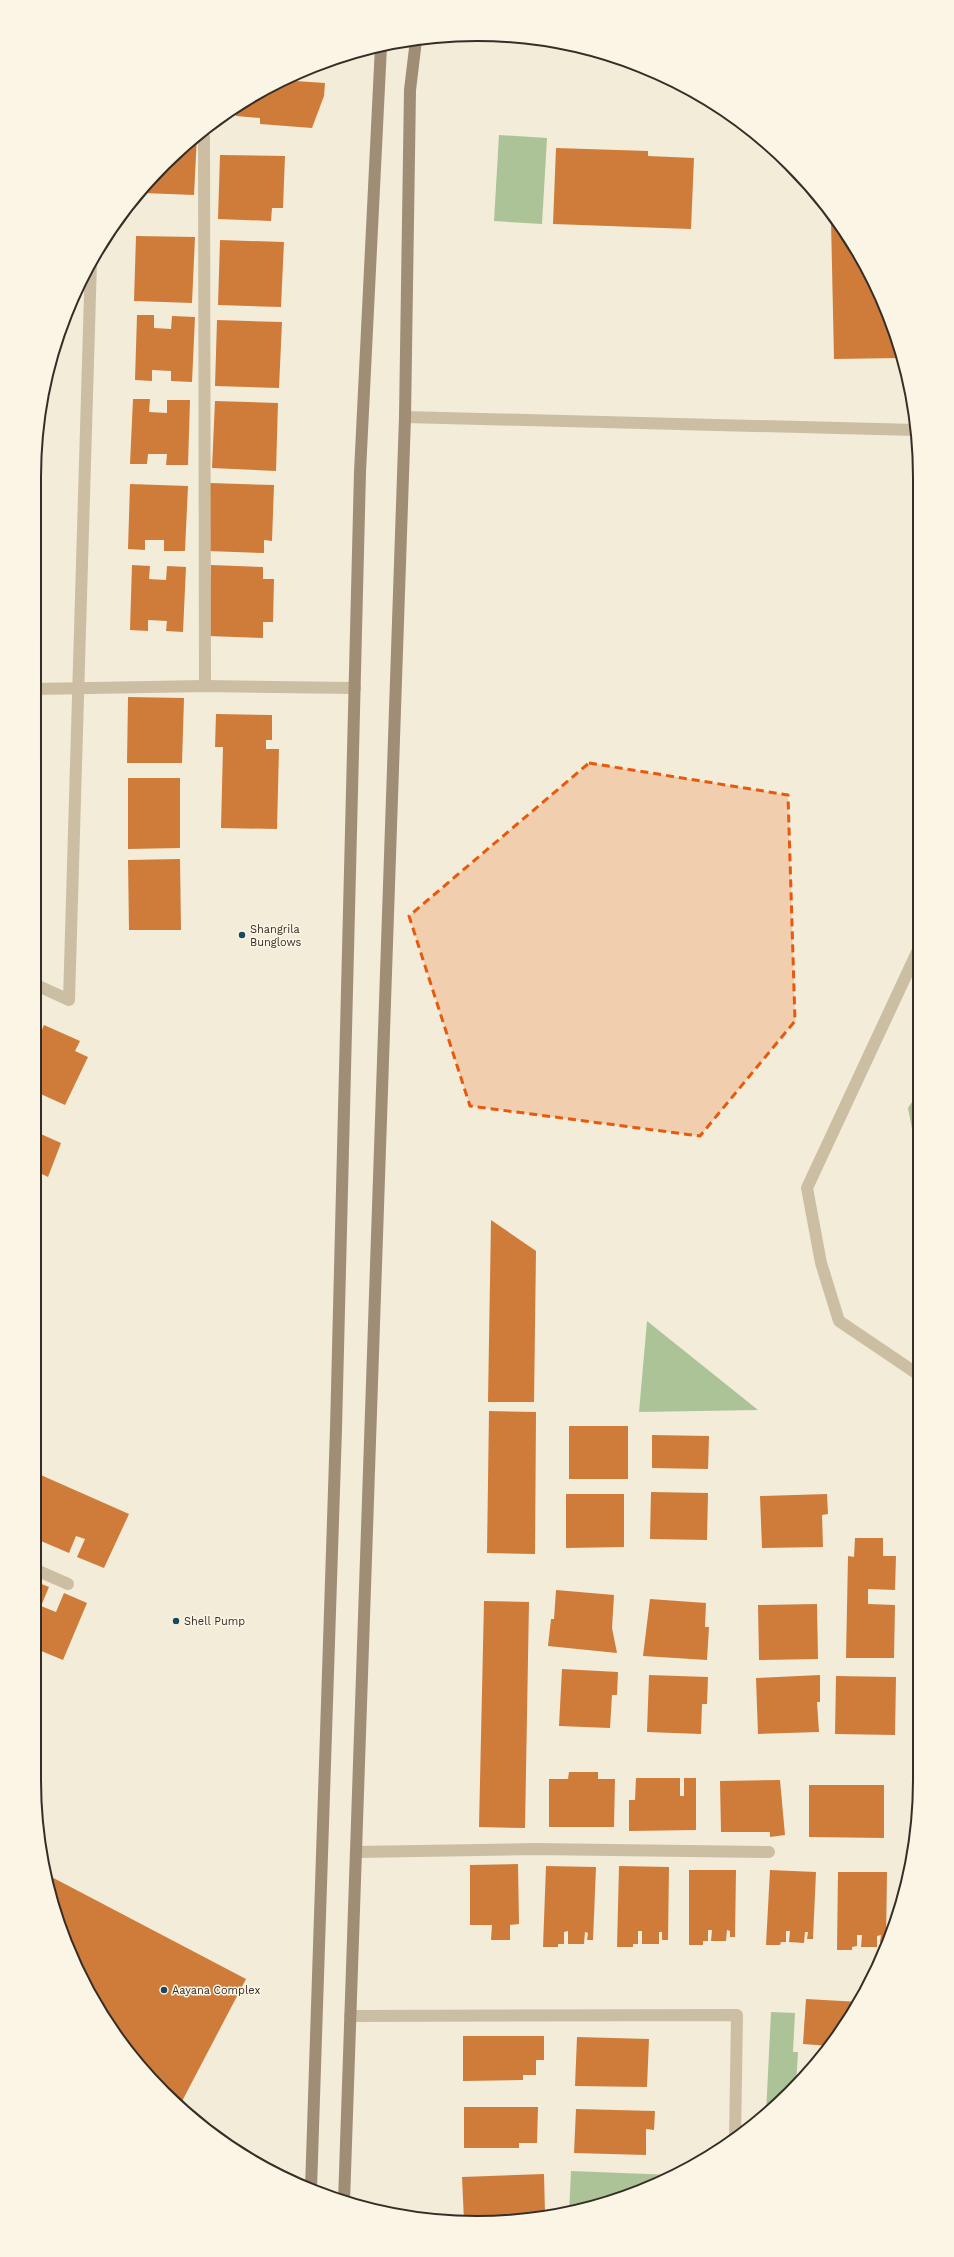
<svg xmlns="http://www.w3.org/2000/svg" width="954" height="2257" font-family="'Work Sans',sans-serif">
  <rect width="100%" height="100%" fill="#f3ecd8"/>
  <g fill="#acc397">
    <polygon points="499,135 547,138 542,224 494,221"/>
    <polygon points="918,1093 918,1151 916,1149 908,1108"/>
    <polygon points="647,1321 758,1410 639,1412"/>
    <polygon points="771,2012 795,2013 793,2052 798,2052 796,2085 766,2114"/>
    <polygon points="571,2171 673,2175 620,2199 569,2213"/>
  </g>
  <g fill="#cf7c3b">
    <polygon points="281,80 325,83 324,96 312,128 260,124 260,118 236,116 237,107"/>
    <polygon points="197,136 194,195 143,193 144,185"/>
    <polygon points="556,148 648,151 648,156 694,158 691,229 553,224"/>
    <polygon points="220,155 285,156 283,208 272,208 271,221 218,219"/>
    <polygon points="831,220 835,220 861,255 886,307 900,358 834,359"/>
    <polygon points="136,236 195,237 192,303 134,301"/>
    <polygon points="220,240 284,242 281,307 218,305"/>
    <polygon points="137,315 154,315 154,328 171,329 172,316 195,317 192,382 171,381 171,371 152,370 152,381 135,380"/>
    <polygon points="217,320 282,322 279,388 215,386"/>
    <polygon points="133,399 150,399 149,412 167,413 167,400 190,400 188,465 166,465 167,454 148,454 147,464 130,464"/>
    <polygon points="215,401 278,403 276,471 212,468"/>
    <polygon points="210,483 274,485 272,541 264,540 264,553 207,551"/>
    <polygon points="130,484 188,486 185,551 164,551 164,540 145,540 145,550 128,549"/>
    <polygon points="132,565 150,566 149,579 166,580 167,566 186,567 183,632 166,631 167,621 148,620 148,631 130,630"/>
    <polygon points="211,565 263,567 263,579 274,579 273,622 263,622 263,638 208,636"/>
    <polygon points="128,697 184,698 182,763 127,763"/>
    <polygon points="216,714 272,715 272,740 266,740 266,749 279,749 277,829 221,828 223,747 215,747"/>
    <polygon points="128,778 180,778 180,848 128,849"/>
    <polygon points="180,859 181,930 129,930 128,860"/>
    <polygon points="44,1025 80,1041 75,1051 88,1057 65,1105 34,1091 34,1032 40,1034"/>
    <polygon points="34,1131 61,1143 48,1177 42,1174 34,1191"/>
    <polygon points="491,1220 536,1251 534,1402 488,1402"/>
    <polygon points="489,1411 536,1412 535,1554 487,1553"/>
    <rect x="569" y="1426" width="59" height="53"/>
    <polygon points="652,1435 709,1436 708,1469 652,1468"/>
    <polygon points="34,1472 129,1514 104,1568 77,1557 85,1539 76,1536 69,1553 34,1538"/>
    <polygon points="651,1492 708,1493 707,1540 650,1539"/>
    <polygon points="566,1494 624,1494 624,1547 566,1548"/>
    <polygon points="827,1494 828,1514 822,1515 823,1547 762,1548 760,1496"/>
    <polygon points="855,1538 883,1538 883,1556 896,1556 895,1590 868,1589 868,1604 895,1605 894,1658 846,1658 848,1556 854,1557"/>
    <polygon points="34,1581 49,1587 41,1606 56,1612 64,1593 87,1603 63,1660 34,1648"/>
    <polygon points="556,1590 614,1595 612,1628 617,1653 548,1646 551,1619 554,1619"/>
    <polygon points="650,1599 706,1603 705,1627 709,1627 707,1660 643,1656"/>
    <polygon points="484,1601 529,1602 525,1828 479,1827"/>
    <polygon points="817,1604 818,1659 759,1660 758,1605"/>
    <polygon points="562,1669 618,1672 617,1695 612,1695 610,1728 559,1726"/>
    <polygon points="649,1675 708,1677 707,1704 702,1704 701,1734 647,1732"/>
    <polygon points="820,1675 820,1702 817,1702 819,1732 758,1734 756,1678"/>
    <polygon points="836,1676 896,1677 895,1735 835,1734"/>
    <polygon points="569,1772 598,1772 598,1779 615,1779 614,1827 549,1827 549,1779 568,1779"/>
    <polygon points="636,1778 680,1778 680,1796 684,1796 684,1778 696,1778 696,1830 629,1831 629,1800 635,1800"/>
    <polygon points="780,1780 785,1835 770,1837 770,1832 721,1832 720,1781"/>
    <polygon points="809,1785 884,1785 884,1838 809,1837"/>
    <polygon points="518,1864 519,1924 510,1925 510,1940 491,1940 492,1925 470,1925 470,1865"/>
    <polygon points="546,1866 596,1867 593,1940 587,1940 588,1933 585,1932 584,1944 568,1944 568,1931 564,1932 564,1944 558,1944 558,1947 543,1947"/>
    <polygon points="619,1866 669,1867 668,1940 662,1940 662,1932 659,1932 659,1944 642,1944 642,1931 638,1931 638,1944 633,1944 633,1947 617,1947"/>
    <polygon points="689,1870 736,1870 735,1937 730,1937 730,1931 727,1930 726,1941 711,1941 712,1930 708,1930 708,1941 703,1941 703,1945 689,1945"/>
    <polygon points="770,1870 816,1872 813,1939 807,1939 808,1932 805,1932 804,1943 789,1942 790,1931 786,1931 786,1942 781,1942 780,1945 766,1945"/>
    <polygon points="838,1872 887,1872 886,1942 880,1942 881,1935 877,1936 877,1947 861,1947 862,1935 857,1935 857,1946 852,1947 852,1950 837,1950"/>
    <polygon points="44,1873 246,1979 179,2107 144,2072 93,2001 58,1923"/>
    <polygon points="806,1999 860,2002 829,2046 803,2044"/>
    <polygon points="463,2036 544,2036 544,2060 536,2060 536,2075 523,2075 523,2080 463,2081"/>
    <polygon points="577,2037 649,2039 647,2087 575,2086"/>
    <polygon points="464,2107 538,2107 537,2143 519,2143 519,2148 464,2148"/>
    <polygon points="576,2109 655,2111 654,2130 646,2129 646,2155 574,2153"/>
    <polygon points="544,2174 545,2213 524,2214 524,2218 464,2221 462,2177"/>
  </g>
  <g fill="none" stroke-linecap="round" stroke-linejoin="round">
    <g stroke="#ccbea3" stroke-width="12">
      <polyline points="204,137 205,686"/>
      <polyline points="405,417 916,430"/>
      <polyline points="34,689 205,686 355,688"/>
      <polyline points="918,950 807,1188 821,1263 839,1321 919,1375"/>
      <polyline points="34,984 69,1000 91,261"/>
      <polyline points="34,1569 68,1584"/>
      <polyline points="356,1852 535,1849 769,1852"/>
      <polyline points="350,2016 737,2015 735,2139"/>
    </g>
    <g stroke="#9f8d75" stroke-width="12">
      <polyline points="311,2189 336,1429 360,472 381,46"/>
      <polyline points="344,2202 405,417 410,90 416,40"/>
    </g>
  </g>
  <path fill="#e8590c" fill-opacity="0.2" stroke="#e8590c" stroke-width="3" stroke-dasharray="8 5" stroke-linejoin="round" d="M589,763L788,795L795,1021L700,1136L470,1106L409,916Z"/>
  <g fill="#19495b" stroke="#faf5e5" stroke-width="1.5">
    <circle cx="242" cy="935" r="4"/>
    <circle cx="176" cy="1621" r="4"/>
    <circle cx="164" cy="1990" r="4"/>
  </g>
  <g text-anchor="middle" dominant-baseline="central" stroke-width="3" stroke-linejoin="round" paint-order="stroke">
    <g font-size="11" fill="#362e26" stroke="#faf5e5" text-anchor="start">
      <text x="250" y="929">Shangrila<tspan x="250" dy="13">Bunglows</tspan></text>
      <text x="184" y="1621">Shell Pump</text>
      <text x="172" y="1990">Aayana Complex</text>
    </g>
  </g>
  <path d="M0 0H954V2257H0ZM477 41H477A436 436 0 0 1 913 477V1780A436 436 0 0 1 477 2216H477A436 436 0 0 1 41 1780V477A436 436 0 0 1 477 41Z" fill="#faf5e5" fill-rule="evenodd"/>
  <path fill="none" stroke="#362e26" stroke-width="2" d="M477 41H477A436 436 0 0 1 913 477V1780A436 436 0 0 1 477 2216H477A436 436 0 0 1 41 1780V477A436 436 0 0 1 477 41Z"/>
</svg>
